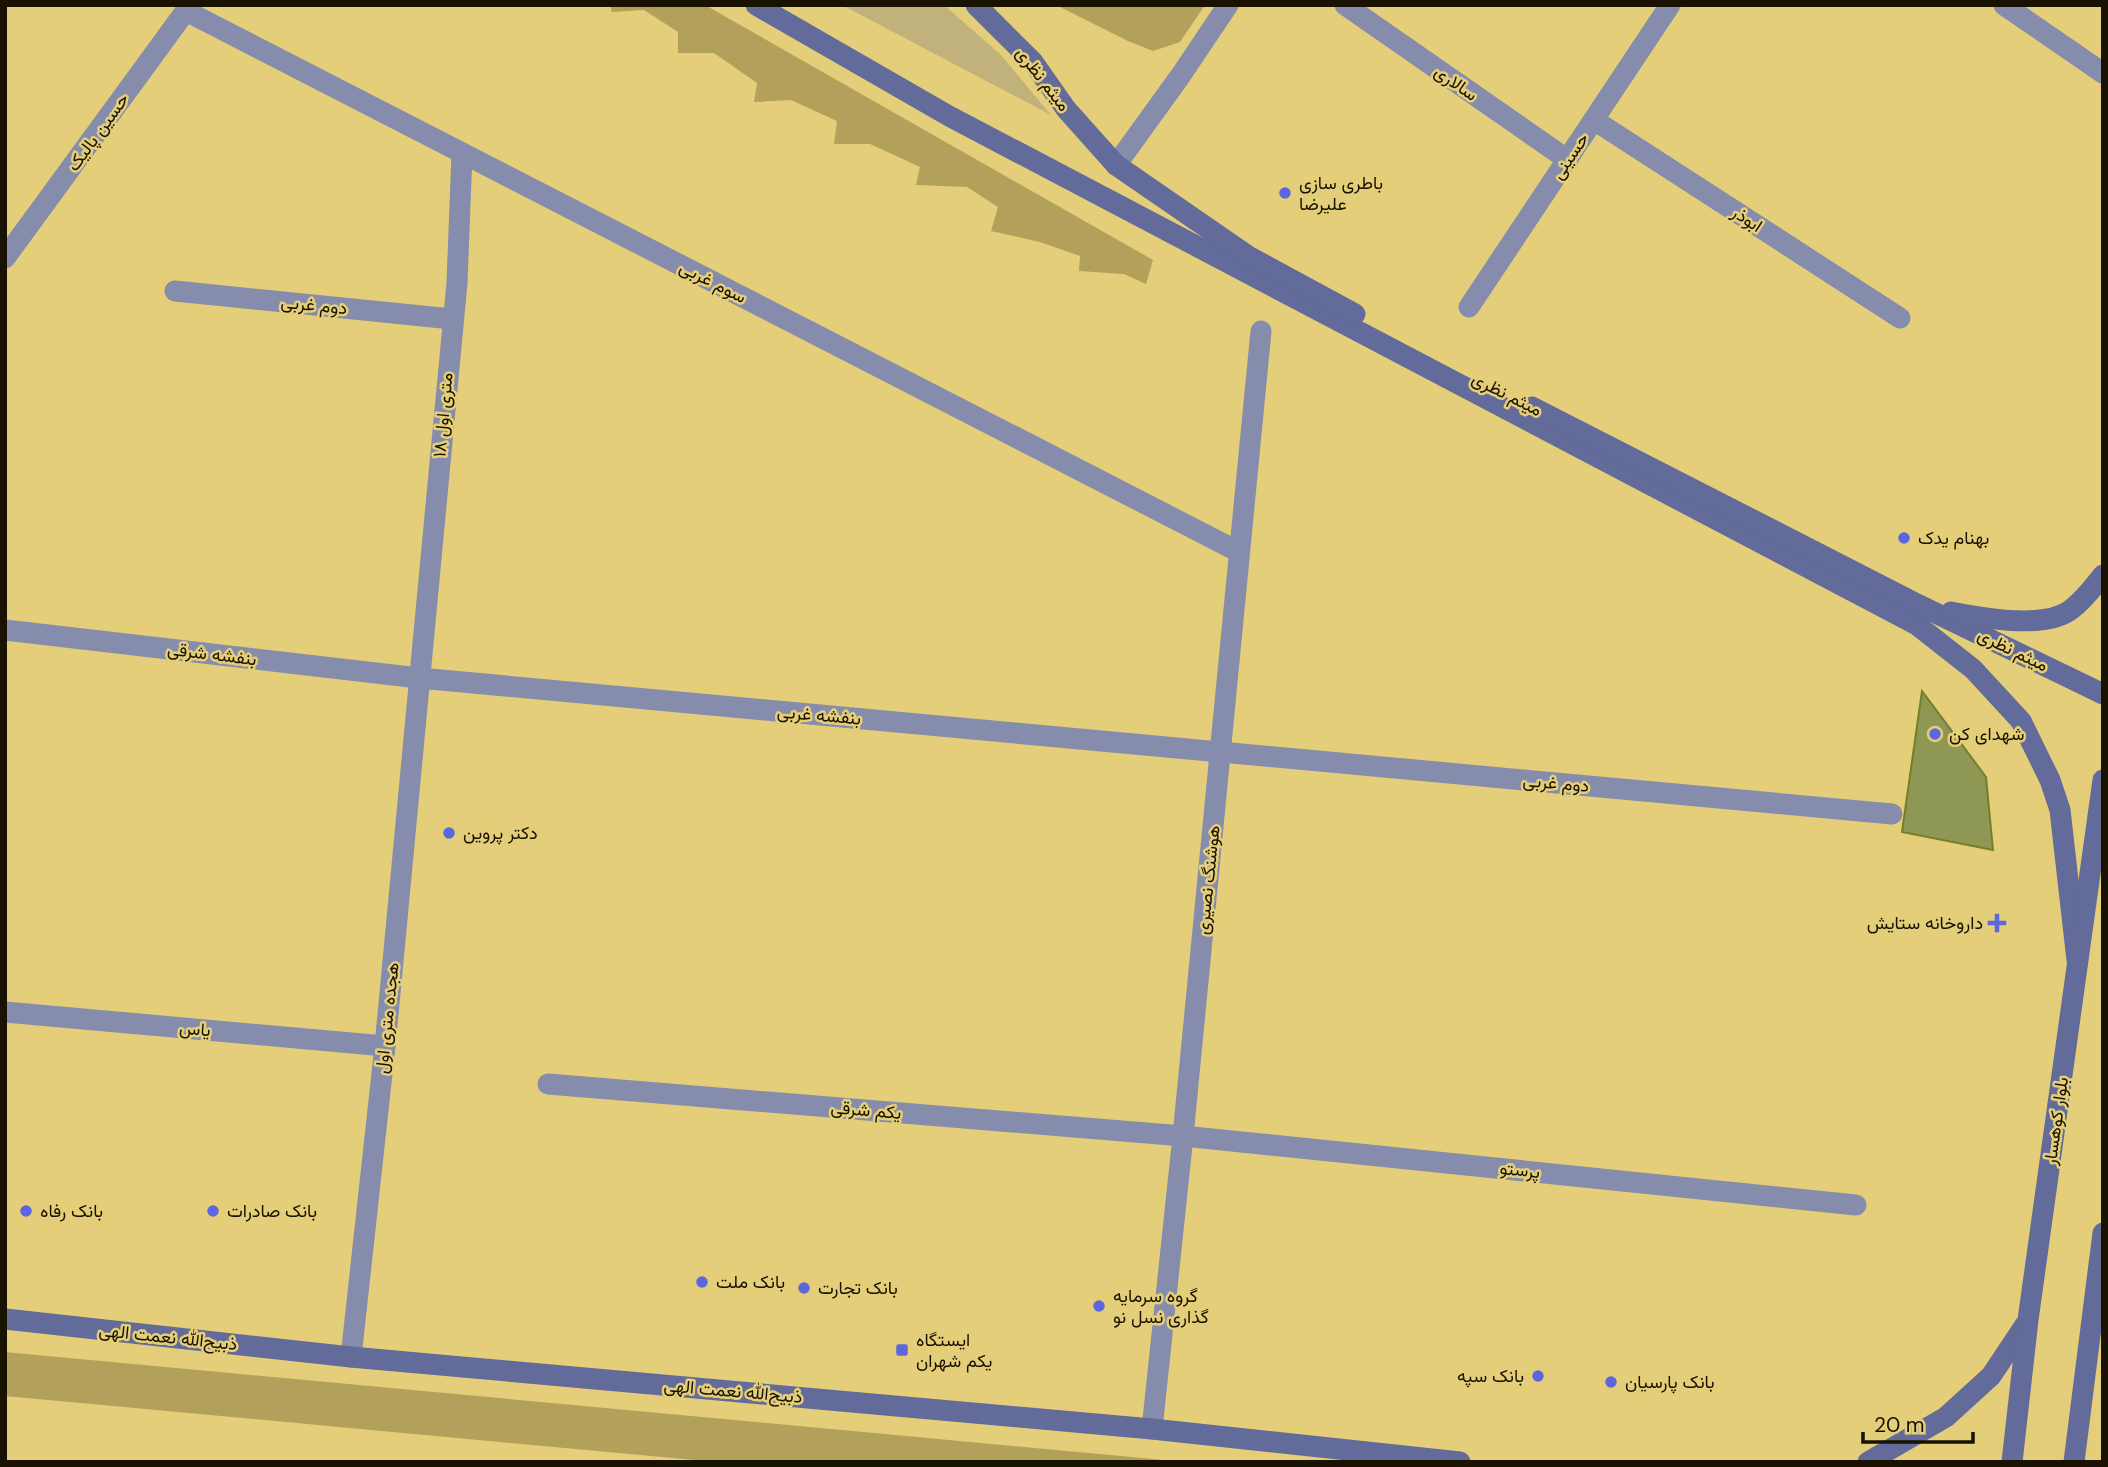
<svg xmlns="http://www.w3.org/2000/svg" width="2108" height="1467" font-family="'DM Sans',Vazirmatn,sans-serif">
  <rect width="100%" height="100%" fill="#e4ce79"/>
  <polygon fill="#c1b27c" points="842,5 944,5 1000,54 1051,115"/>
  <g fill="#b2a05b">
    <polygon points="610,5 705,5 1153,260 1146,284 1124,274 1079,271 1080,256 1040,242 991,231 998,207 967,187 916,185 920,167 870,144 834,144 837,121 791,100 754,102 757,83 714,53 678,53 678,32 644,10 612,12"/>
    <polygon points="1056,5 1205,5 1180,42 1153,51 1128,41"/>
    <polygon points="5,1352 1185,1462 716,1462 5,1396"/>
  </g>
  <polygon fill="#8e9754" stroke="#757e2a" stroke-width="2" points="1922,691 1986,777 1993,850 1902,832"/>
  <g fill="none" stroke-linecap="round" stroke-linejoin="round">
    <g stroke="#858cac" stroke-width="21">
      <polyline points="1345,5 1568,160"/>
      <polyline points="2004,5 2103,73"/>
      <polyline points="186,11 1239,552"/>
      <polyline points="1594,120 1900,318"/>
      <polyline points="1116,165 1181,75 1228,5"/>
      <polyline points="5,258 190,5"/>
      <polyline points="175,291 452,319"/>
      <polyline points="1469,307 1670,5"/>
      <polyline points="5,630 419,678 1892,814"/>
      <polyline points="5,1012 385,1046"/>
      <polyline points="548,1084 1183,1136 1856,1205"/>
      <polyline points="351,1357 385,1046 457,283 462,153"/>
      <polyline points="1152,1429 1183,1136 1261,331"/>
    </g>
    <g stroke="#626b99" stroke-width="21">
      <polyline points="756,5 949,116 1917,625 1973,669 2021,721 2050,780 2060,810 2077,960"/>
      <polyline points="976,5 1033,62 1066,109 1116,165 1248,256 1355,314"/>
      <polyline points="1532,407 1919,605 2103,694"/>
      <path d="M1951,612C1981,618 2042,629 2069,611C2082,602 2093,588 2103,575"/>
      <polyline points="5,1319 351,1357 1152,1429 1460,1462"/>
      <polyline points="1868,1462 1946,1417 1991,1376 2025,1325"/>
      <polyline points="2012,1462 2028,1320 2103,780"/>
      <polyline points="2074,1462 2103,1233"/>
    </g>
  </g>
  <g fill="#5c66de" stroke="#e4ce79" stroke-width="2.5">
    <circle cx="1285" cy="193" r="7"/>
    <circle cx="1904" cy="538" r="7"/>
    <circle cx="1935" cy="734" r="7"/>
    <circle cx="449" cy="833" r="7"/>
    <path d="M1993.5 912.5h7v7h7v7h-7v7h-7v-7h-7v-7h7z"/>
    <circle cx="26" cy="1211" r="7"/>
    <circle cx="213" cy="1211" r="7"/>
    <circle cx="702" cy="1282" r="7"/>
    <circle cx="804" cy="1288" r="7"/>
    <circle cx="1099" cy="1306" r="7"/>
    <rect x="895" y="1343" width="14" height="14" rx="3.5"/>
    <circle cx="1538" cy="1376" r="7"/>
    <circle cx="1611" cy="1382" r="7"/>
  </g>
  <g text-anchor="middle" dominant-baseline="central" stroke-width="5" stroke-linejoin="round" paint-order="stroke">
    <g font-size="18" fill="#191200" stroke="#e4ce79">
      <text transform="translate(1043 79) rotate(52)">میثم نظری</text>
      <text transform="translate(1456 83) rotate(35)">سالاری</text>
      <text transform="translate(98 132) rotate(-54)">حسین پالیک</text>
      <text transform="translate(1570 156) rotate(-56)">حسینی</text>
      <text transform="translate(1747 219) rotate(33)">ابوذر</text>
      <text transform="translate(713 282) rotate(27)">سوم غربی</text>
      <text transform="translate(314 305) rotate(6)">دوم غربی</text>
      <text transform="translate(1507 394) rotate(27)">میثم نظری</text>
      <text transform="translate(443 415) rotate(-85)">۱۸ متری اول</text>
      <text transform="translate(2013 650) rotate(26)">میثم نظری</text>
      <text transform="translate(212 654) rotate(7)">بنفشه شرقی</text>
      <text transform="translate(819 715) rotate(5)">بنفشه غربی</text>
      <text transform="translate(1556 783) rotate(5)">دوم غربی</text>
      <text transform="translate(1208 880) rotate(-84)">هوشنگ نصیری</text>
      <text transform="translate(387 1018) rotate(-84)">هجده متری اول</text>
      <text transform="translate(195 1029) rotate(5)">یاس</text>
      <text transform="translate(866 1110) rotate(5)">یکم شرقی</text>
      <text transform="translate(2056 1121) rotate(-82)">بلوار کوهسار</text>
      <text transform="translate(1520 1170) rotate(6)">پرستو</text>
      <text transform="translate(168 1337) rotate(6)">ذبیح‌الله نعمت الهی</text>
      <text transform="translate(733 1391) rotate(5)">ذبیح‌الله نعمت الهی</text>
    </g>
    <g font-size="18" fill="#191200" stroke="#e4ce79" text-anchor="start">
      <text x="1299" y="183">باطری سازی<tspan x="1299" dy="21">علیرضا</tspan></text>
      <text x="1918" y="538">بهنام یدک</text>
      <text x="1949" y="734">شهدای کن</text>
      <text x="463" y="833">دکتر پروین</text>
      <text x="1983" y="923" text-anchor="end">داروخانه ستایش</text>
      <text x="40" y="1211">بانک رفاه</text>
      <text x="227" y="1211">بانک صادرات</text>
      <text x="716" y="1282">بانک ملت</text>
      <text x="818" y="1288">بانک تجارت</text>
      <text x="1113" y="1296">گروه سرمایه<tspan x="1113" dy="21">گذاری نسل نو</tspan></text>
      <text x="916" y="1340">ایستگاه<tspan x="916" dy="21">یکم شهران</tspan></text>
      <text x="1524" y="1376" text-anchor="end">بانک سپه</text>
      <text x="1625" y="1382">بانک پارسیان</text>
    </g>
  </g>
  <rect width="2108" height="1467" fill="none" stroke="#191200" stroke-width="14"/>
  <path d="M1863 1432v10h110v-10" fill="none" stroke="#191200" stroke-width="3.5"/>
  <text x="1874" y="1432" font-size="21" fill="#191200" stroke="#e4ce79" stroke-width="5" paint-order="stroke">20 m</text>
</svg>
